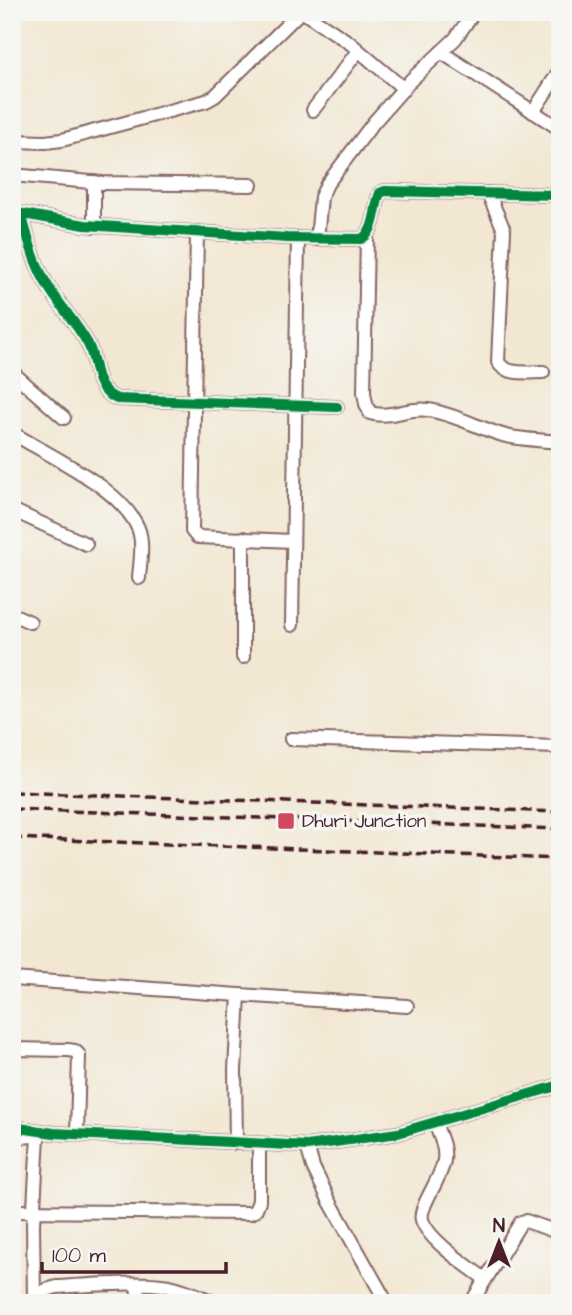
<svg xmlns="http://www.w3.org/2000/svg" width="572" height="1315" font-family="'Architects Daughter',sans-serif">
  <rect width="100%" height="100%" fill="#f6f6f2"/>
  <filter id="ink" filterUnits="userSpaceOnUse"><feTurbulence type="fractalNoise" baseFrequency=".0143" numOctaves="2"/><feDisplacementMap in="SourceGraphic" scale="14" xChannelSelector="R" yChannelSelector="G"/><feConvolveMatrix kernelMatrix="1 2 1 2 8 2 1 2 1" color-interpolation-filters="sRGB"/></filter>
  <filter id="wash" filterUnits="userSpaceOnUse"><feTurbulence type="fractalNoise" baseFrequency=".00686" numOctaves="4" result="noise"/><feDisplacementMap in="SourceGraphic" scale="28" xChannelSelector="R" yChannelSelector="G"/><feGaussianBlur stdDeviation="1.57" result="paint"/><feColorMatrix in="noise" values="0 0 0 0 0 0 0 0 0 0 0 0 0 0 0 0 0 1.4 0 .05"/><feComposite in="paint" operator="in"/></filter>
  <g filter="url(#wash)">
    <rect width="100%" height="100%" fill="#f2e7d2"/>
  </g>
  <g filter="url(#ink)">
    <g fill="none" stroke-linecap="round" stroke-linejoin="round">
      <defs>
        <g id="minor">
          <polyline points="303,12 350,43 404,89"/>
          <polyline points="441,52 560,129"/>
          <polyline points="313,110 358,51"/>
          <polyline points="533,112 560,70"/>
          <polyline points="12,141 45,142 62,140 206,101 215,96 300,12"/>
          <polyline points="12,175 102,183 251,185"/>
          <path d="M488,193L504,230L498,362C506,376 529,372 543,372"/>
          <path d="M12,212L85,225L287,238L361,239C376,232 374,207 380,193L385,191L560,195"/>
          <path d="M21,214C28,237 33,260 45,281C57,303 76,322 88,344C98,364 92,389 117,399L337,407"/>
          <polyline points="94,226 94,182"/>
          <polyline points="197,232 192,531 197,537 293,541"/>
          <path d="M367,236L364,392L366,404L370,413C390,419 408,407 428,410C455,414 480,429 506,436C523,440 542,440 560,442"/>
          <polyline points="317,239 321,197 327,184 374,122 411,80 455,39 474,12"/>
          <polyline points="12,372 64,418"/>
          <path d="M12,433C49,455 121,488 138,528C144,543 140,563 139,578"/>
          <polyline points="12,510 86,544"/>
          <polyline points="243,538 243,657"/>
          <polyline points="12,614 30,622"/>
          <polyline points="292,625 298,238"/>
          <polyline points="291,739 560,747"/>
          <polyline points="12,979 239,995 235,1070 236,1143"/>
          <polyline points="239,995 407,1006"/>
          <polyline points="12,1049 68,1050 75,1051 79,1055 77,1134"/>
          <path d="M435,1123C439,1135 446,1147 444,1160C442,1178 418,1207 422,1220C429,1241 468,1266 485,1279"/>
          <polyline points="12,1127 54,1133 307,1146 398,1133 560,1085"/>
          <polyline points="12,1137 39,1136"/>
          <polyline points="307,1146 313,1167 329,1200 387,1303"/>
          <polyline points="12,1211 250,1213 255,1211 259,1201 259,1144"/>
          <polyline points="137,1285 139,1303"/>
          <polyline points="34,1298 33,1225 38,1136"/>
          <path d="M26,1303L46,1290L57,1287C89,1285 139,1281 169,1286C185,1289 201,1297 216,1303"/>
          <polyline points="471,1303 521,1222 526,1221 560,1233"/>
        </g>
      </defs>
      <use href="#minor" stroke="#856565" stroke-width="16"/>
      <use href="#minor" stroke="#fff" stroke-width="12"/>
      <g stroke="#4a1f2b" stroke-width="3.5" stroke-dasharray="10 5" stroke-linecap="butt">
        <polyline points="12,792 560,812"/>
        <polyline points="12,809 560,829"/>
        <polyline points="12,838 560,859"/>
      </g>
      <defs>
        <g id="cycleway">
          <path d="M12,212L85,225L287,238L361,239C376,232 374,207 380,193L385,191L560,195"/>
          <path d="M21,214C28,237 33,260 45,281C57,303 76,322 88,344C98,364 92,389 117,399L337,407"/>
          <polyline points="12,1127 54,1133 307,1146 398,1133 560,1085"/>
        </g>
      </defs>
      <use href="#cycleway" stroke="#f6f6f2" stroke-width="15"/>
      <use href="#cycleway" stroke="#00873e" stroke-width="10"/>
    </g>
  </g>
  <rect fill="#d1495b" stroke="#f6f6f2" stroke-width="2.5" x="277" y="812" width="18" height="18" rx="3.5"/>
  <g text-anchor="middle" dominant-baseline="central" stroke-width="7" stroke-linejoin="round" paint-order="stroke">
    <g font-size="19" fill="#4a1f2b" stroke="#f6f6f2" text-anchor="start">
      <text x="302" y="821">Dhuri Junction</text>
    </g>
  </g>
  <rect width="572" height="1315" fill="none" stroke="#f6f6f2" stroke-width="42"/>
  <g transform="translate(499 1242)" stroke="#f6f6f2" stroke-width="5" paint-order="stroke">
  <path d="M0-5L12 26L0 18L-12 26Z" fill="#4a1f2b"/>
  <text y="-10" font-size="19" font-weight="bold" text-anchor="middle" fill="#4a1f2b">N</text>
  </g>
  <path d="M42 1262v10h184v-10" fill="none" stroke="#4a1f2b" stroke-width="3.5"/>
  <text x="52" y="1262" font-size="21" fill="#4a1f2b" stroke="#f6f6f2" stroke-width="5" paint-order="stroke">100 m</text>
</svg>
